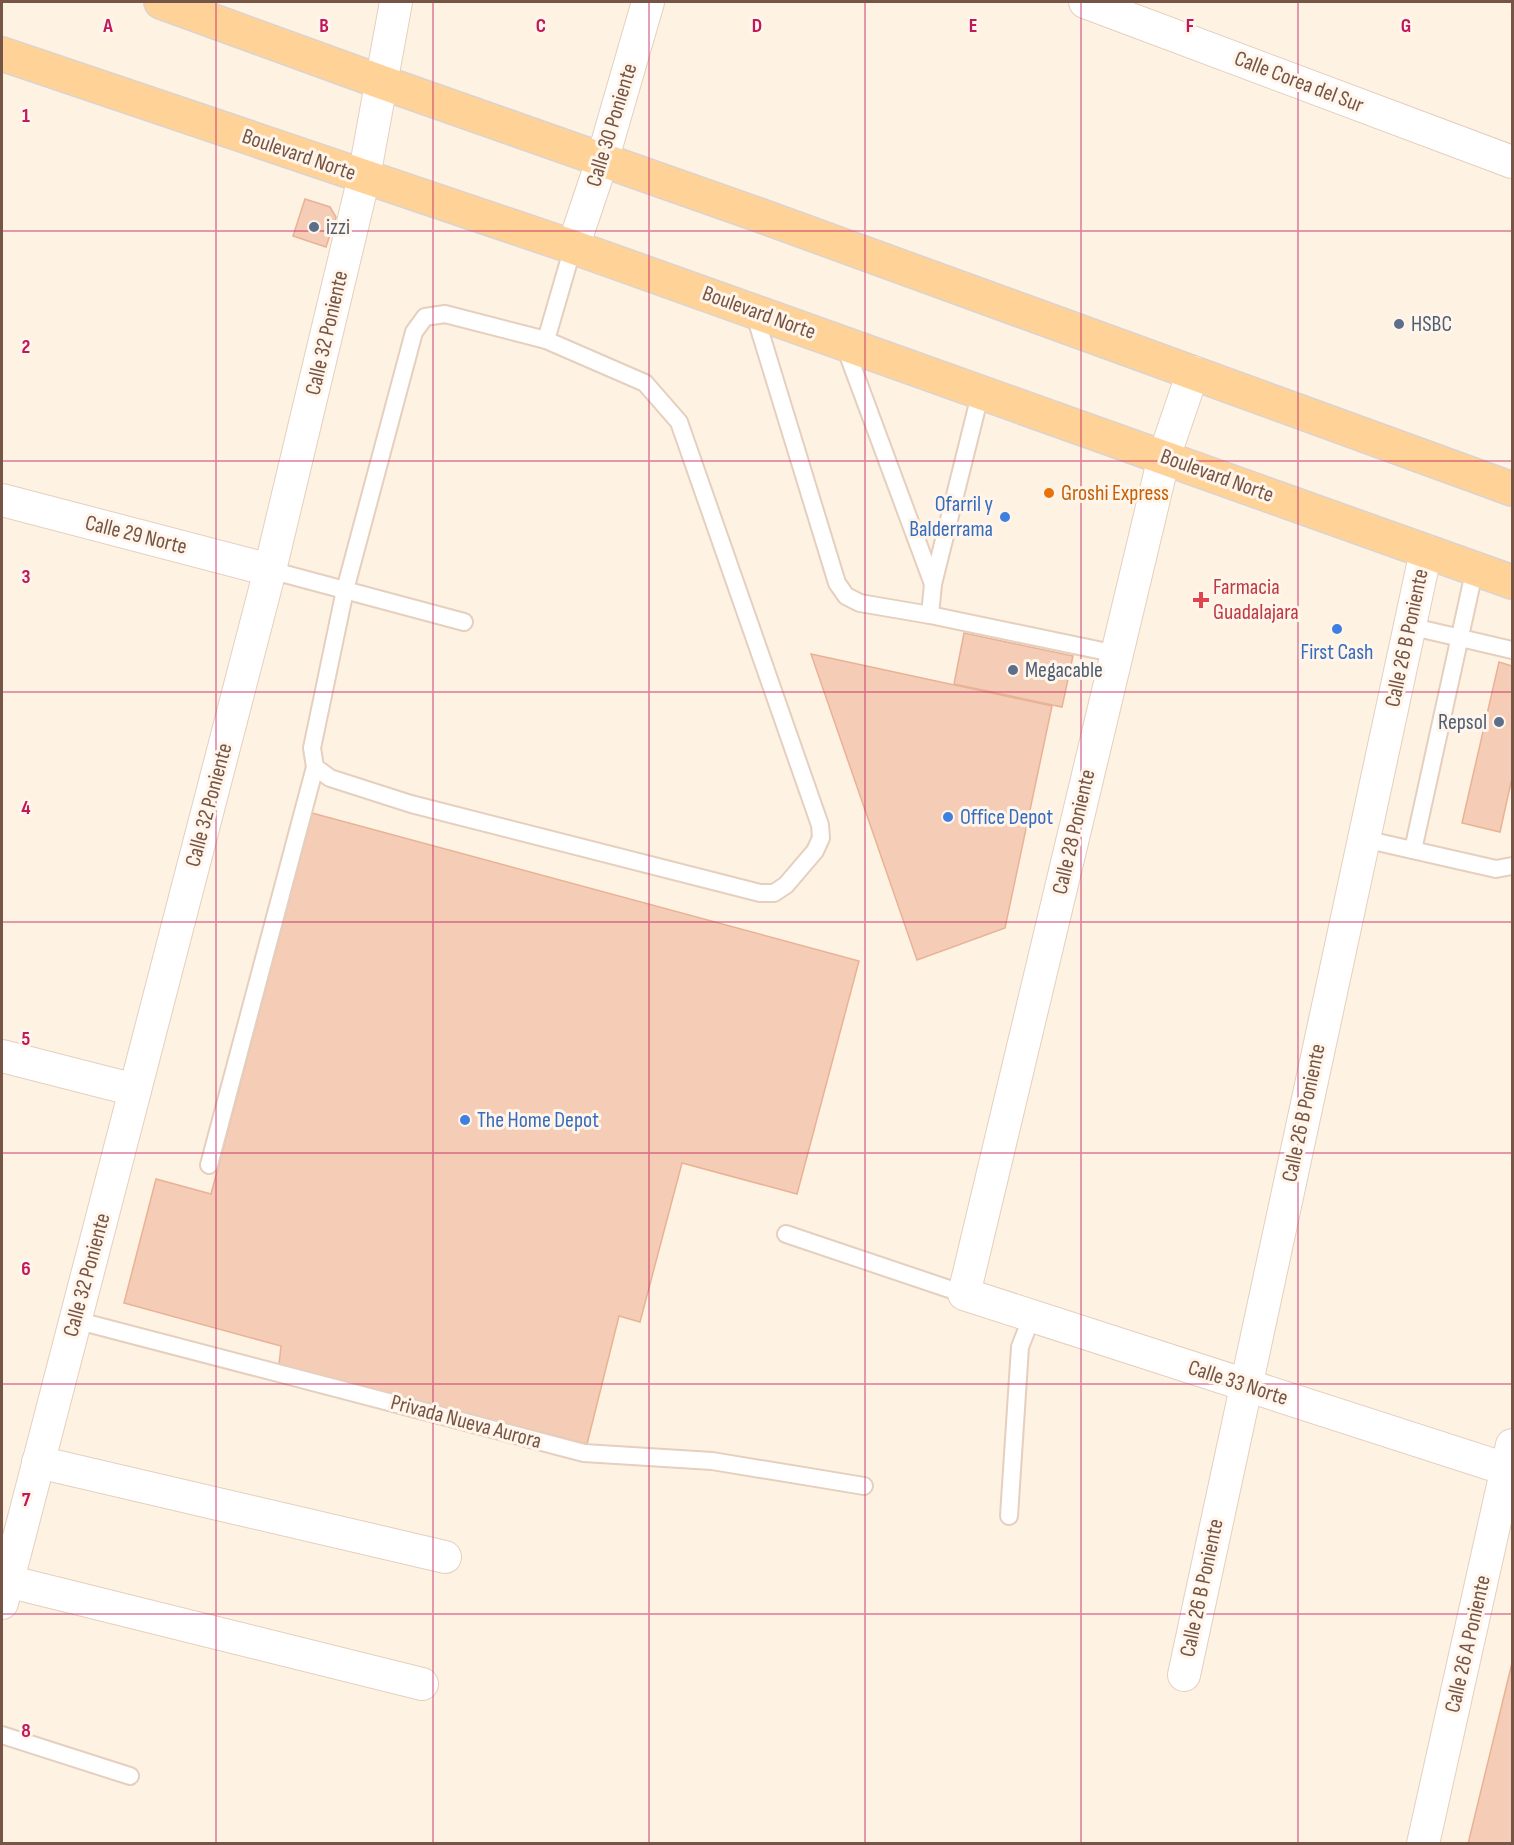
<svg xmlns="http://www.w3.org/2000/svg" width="1514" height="1845" font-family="'Sofia Sans Condensed',sans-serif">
  <rect width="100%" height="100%" fill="#fef2e2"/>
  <g fill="#f5cdb7" stroke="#e9b296" stroke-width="1.5">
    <polygon points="305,199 330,207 336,217 326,247 293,236"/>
    <polygon points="964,633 1073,656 1062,707 954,684"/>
    <polygon points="811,654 1052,706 1005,928 917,960"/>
    <polygon points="1499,662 1512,666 1512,778 1500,832 1462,823"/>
    <polygon points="312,813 859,961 797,1194 682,1163 640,1322 619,1316 587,1444 279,1365 281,1346 124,1303 156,1179 211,1194"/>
    <polygon points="1512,1663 1512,1844 1468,1844"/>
  </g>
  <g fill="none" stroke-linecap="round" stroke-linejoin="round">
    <defs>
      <g id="service">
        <polyline points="754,312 837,583 846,596 860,603 930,615 1117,654"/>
        <polygon points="445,314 546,340 645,383 679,422 820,825 821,838 815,851 786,885 774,893 760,893 411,804 330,778 315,767 312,748 345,590 414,332 425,317"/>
        <polyline points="546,340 573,247"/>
        <polyline points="844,344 933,584"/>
        <polyline points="270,570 464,622"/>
        <polyline points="930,615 933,584 981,391"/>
        <polyline points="1409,626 1512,650"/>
        <polyline points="1364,839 1496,869 1512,866"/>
        <polyline points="1413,850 1475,568"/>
        <polyline points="209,1165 315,767"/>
        <polyline points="786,1234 964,1294"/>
        <polyline points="75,1320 584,1453 712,1461 864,1486"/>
        <polyline points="1009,1516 1020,1347 1032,1316"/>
        <polyline points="2,1735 130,1776"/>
      </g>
      <g id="minor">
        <polyline points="1085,2 1512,162"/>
        <polyline points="573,247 602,161 648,2"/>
        <polyline points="1193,372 1164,457 964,1294 1512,1471"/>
        <polyline points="2,500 270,570"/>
        <polyline points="2,1056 135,1090"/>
        <polyline points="38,1462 445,1557"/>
        <polyline points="7,1581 422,1684"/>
        <polyline points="2,1603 270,570 364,177 396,2"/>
        <polyline points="1184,1675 1426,551"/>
        <polyline points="1423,1844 1512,1445"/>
      </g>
      <g id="primary">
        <polyline points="161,2 381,82 759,215 1512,489"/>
        <polyline points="2,54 573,247 1512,582"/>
      </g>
    </defs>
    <use href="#service" stroke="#e5cfbf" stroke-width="20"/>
    <use href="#minor" stroke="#e5cfbf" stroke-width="34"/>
    <use href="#primary" stroke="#dcd3cf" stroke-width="36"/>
    <use href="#service" stroke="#fff" stroke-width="16"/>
    <use href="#minor" stroke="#fff" stroke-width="32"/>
    <use href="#primary" stroke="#ffd398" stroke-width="33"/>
  </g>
  <path fill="none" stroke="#c2185b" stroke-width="1.5" stroke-opacity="0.55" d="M216,2V1844M433,2V1844M649,2V1844M865,2V1844M1081,2V1844M1298,2V1844M2,231H1512M2,461H1512M2,692H1512M2,922H1512M2,1153H1512M2,1384H1512M2,1614H1512"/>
  <g fill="#5c6f8a" stroke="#fff5ea" stroke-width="2">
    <circle cx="314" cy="227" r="6"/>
    <circle cx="1399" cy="324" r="6"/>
    <circle cx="1013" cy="670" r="6"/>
    <circle cx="1499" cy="722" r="6"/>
  </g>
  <circle fill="#e8710a" stroke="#fff5ea" stroke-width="2" cx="1049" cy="493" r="6"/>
  <g fill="#3f7fe0" stroke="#fff5ea" stroke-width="2">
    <circle cx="1005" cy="517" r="6"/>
    <circle cx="1337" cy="629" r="6"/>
    <circle cx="948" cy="817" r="6"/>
    <circle cx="465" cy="1120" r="6"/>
  </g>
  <path fill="#e0444e" stroke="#fff5ea" stroke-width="2" d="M1198 591h6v6h6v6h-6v6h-6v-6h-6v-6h6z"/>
  <g text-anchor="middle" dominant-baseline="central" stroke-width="6" stroke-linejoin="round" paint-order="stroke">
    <g font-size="22" fill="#775546" stroke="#fff5ea">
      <text transform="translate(1299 82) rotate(21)">Calle Corea del Sur</text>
      <text transform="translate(612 125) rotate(-73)">Calle 30 Poniente</text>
      <text transform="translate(299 155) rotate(19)">Boulevard Norte</text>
      <text transform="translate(759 313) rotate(20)">Boulevard Norte</text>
      <text transform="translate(327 333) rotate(-77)">Calle 32 Poniente</text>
      <text transform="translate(1217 476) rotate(20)">Boulevard Norte</text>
      <text transform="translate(136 535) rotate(14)">Calle 29 Norte</text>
      <text transform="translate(1407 638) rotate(-78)">Calle 26 B Poniente</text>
      <text transform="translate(209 805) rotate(-75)">Calle 32 Poniente</text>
      <text transform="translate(1074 832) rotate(-77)">Calle 28 Poniente</text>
      <text transform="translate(1304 1113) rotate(-78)">Calle 26 B Poniente</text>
      <text transform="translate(87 1275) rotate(-75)">Calle 32 Poniente</text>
      <text transform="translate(1238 1383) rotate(18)">Calle 33 Norte</text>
      <text transform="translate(466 1422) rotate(15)">Privada Nueva Aurora</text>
      <text transform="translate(1202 1588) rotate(-78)">Calle 26 B Poniente</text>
      <text transform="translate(1468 1644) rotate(-77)">Calle 26 A Poniente</text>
    </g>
    <g font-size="22" fill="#4e5e75" stroke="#fff5ea" text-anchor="start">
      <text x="326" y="227">izzi</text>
      <text x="1411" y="324">HSBC</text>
      <text x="1025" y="670">Megacable</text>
      <text x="1487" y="722" text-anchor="end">Repsol</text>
    </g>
    <g font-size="22" fill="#c56008" stroke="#fff5ea" text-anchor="start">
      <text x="1061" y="493">Groshi Express</text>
    </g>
    <g font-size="22" fill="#366cbe" stroke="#fff5ea" text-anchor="start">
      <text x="993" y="504" text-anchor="end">Ofarril y<tspan x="993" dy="25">Balderrama</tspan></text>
      <text x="1337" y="652" text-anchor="middle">First Cash</text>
      <text x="960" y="817">Office Depot</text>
      <text x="477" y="1120">The Home Depot</text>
    </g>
    <g font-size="22" fill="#be3a42" stroke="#fff5ea" text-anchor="start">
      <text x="1213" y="587">Farmacia<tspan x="1213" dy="25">Guadalajara</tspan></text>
    </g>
  </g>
  <g font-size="20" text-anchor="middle" font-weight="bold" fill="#c2185b" stroke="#fff5ea" stroke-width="6" stroke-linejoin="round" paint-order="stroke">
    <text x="108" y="32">A</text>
    <text x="324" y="32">B</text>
    <text x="541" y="32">C</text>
    <text x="757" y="32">D</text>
    <text x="973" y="32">E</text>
    <text x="1190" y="32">F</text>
    <text x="1406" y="32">G</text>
    <text x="26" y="122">1</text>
    <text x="26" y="353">2</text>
    <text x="26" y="583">3</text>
    <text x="26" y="814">4</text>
    <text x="26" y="1045">5</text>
    <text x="26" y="1275">6</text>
    <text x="26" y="1506">7</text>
    <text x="26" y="1737">8</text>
  </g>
  <rect width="1514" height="1845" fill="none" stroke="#775546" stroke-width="6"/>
</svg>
